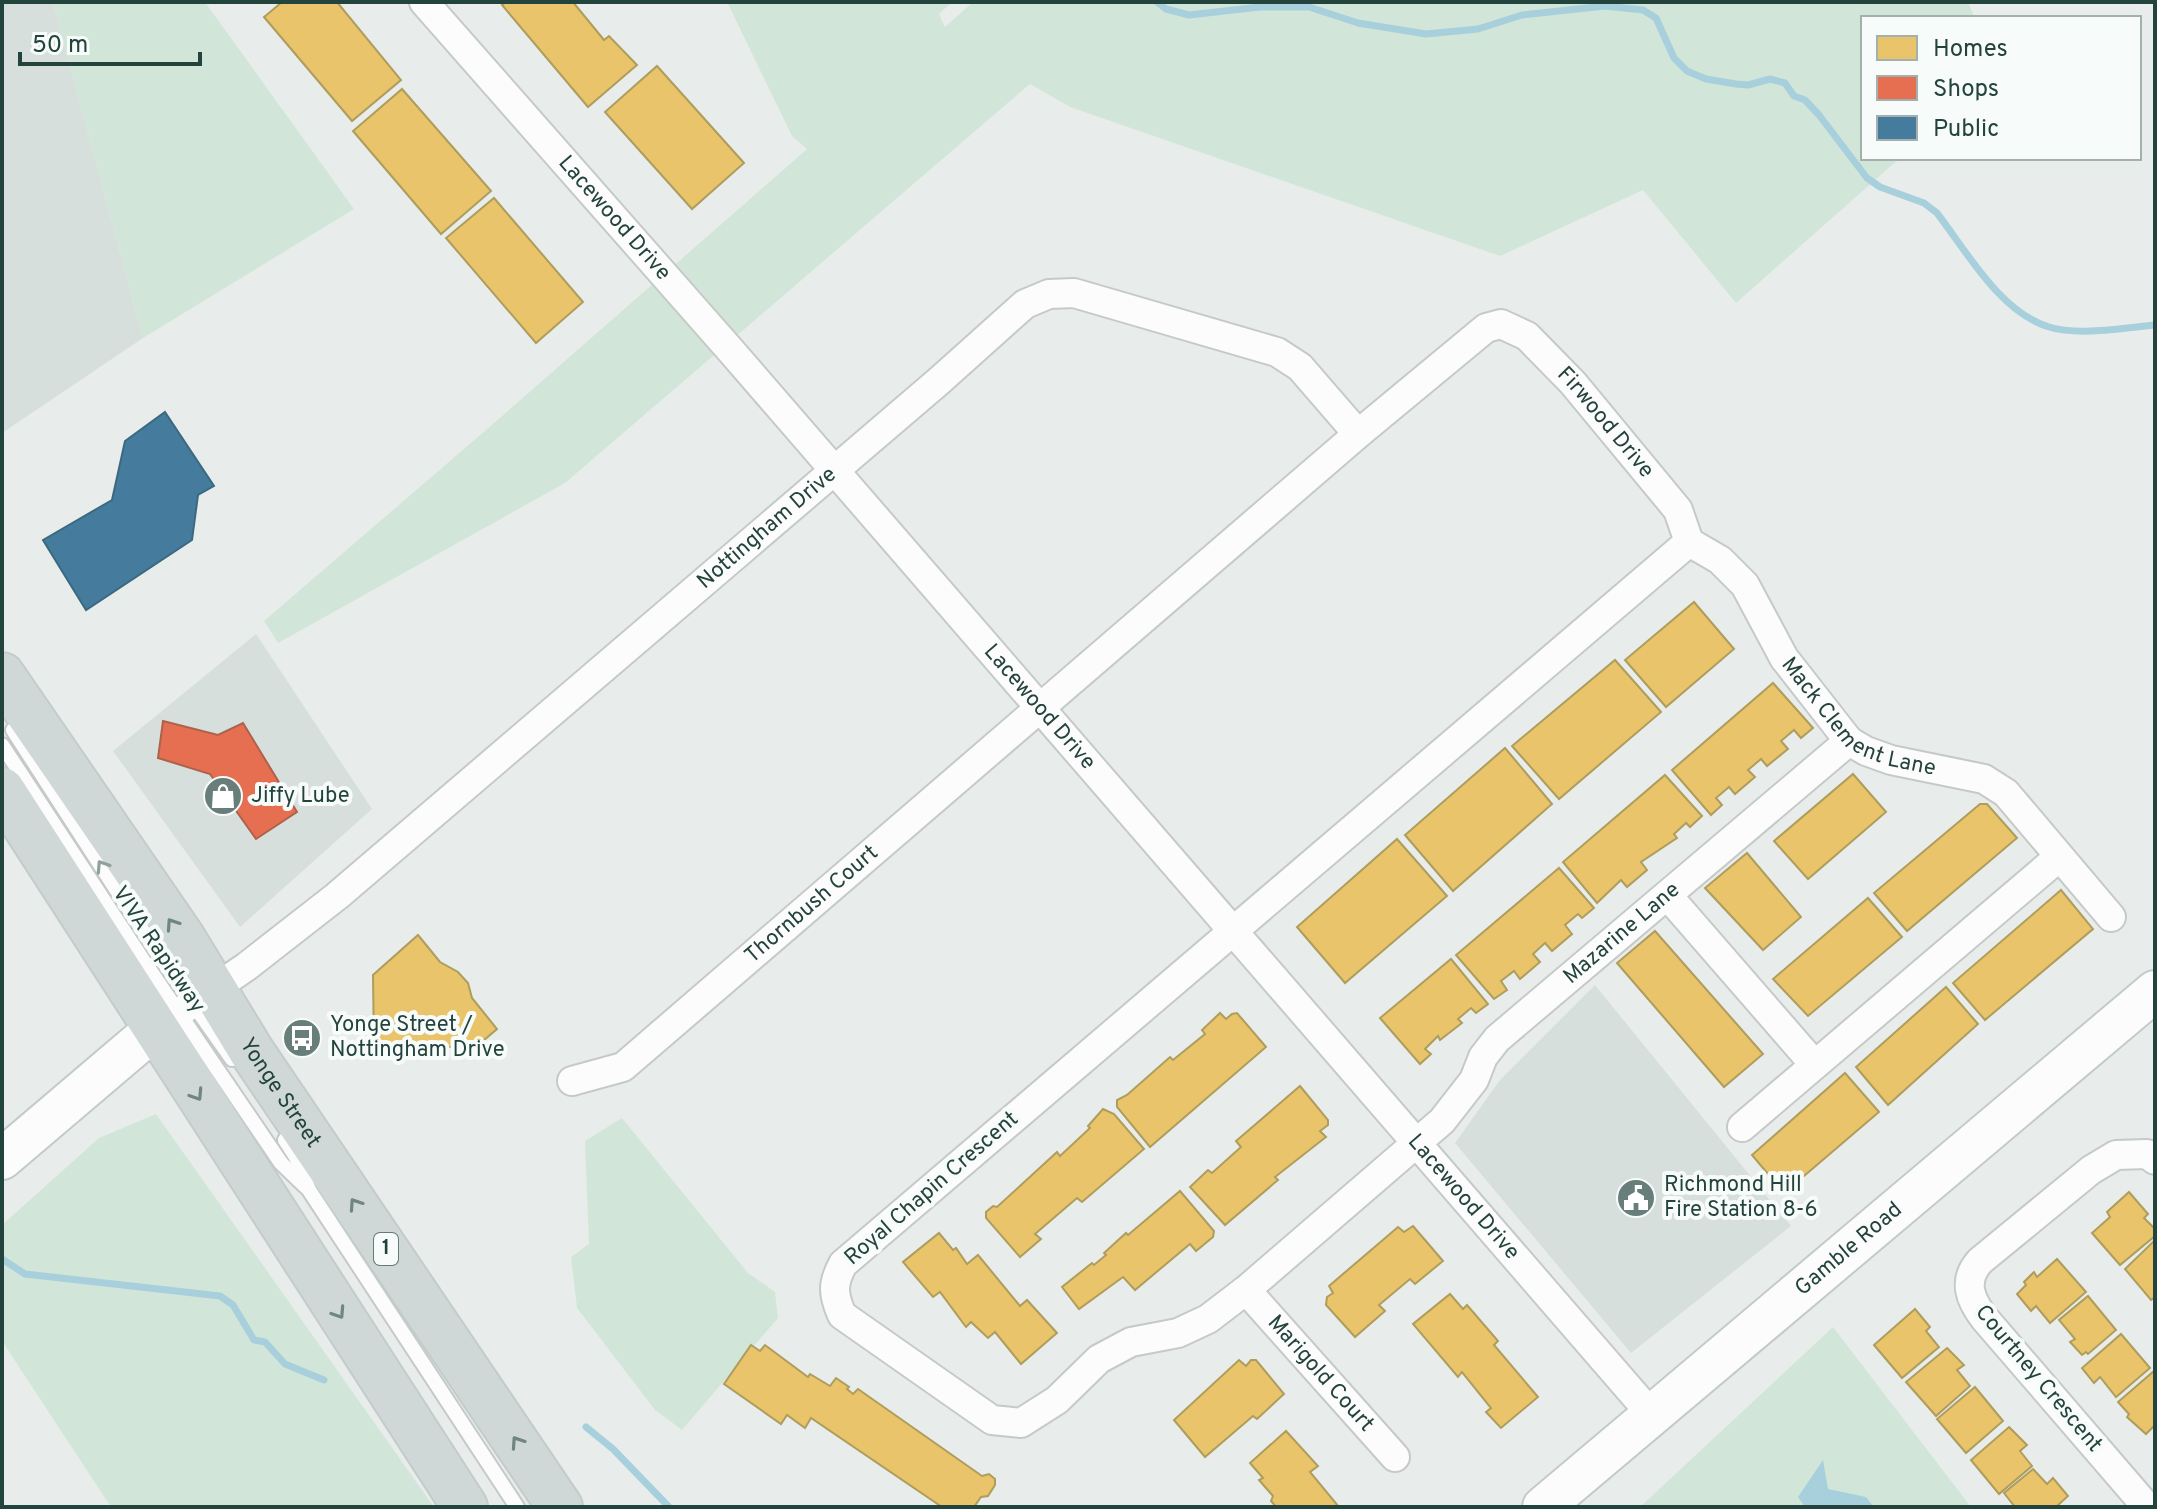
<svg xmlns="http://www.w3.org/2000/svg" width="2157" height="1509" font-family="Overpass,sans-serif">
  <rect width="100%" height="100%" fill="#e8edeb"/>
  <g fill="#d6dfdb">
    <polygon points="2,2 53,2 143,338 2,433"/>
    <polygon points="256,634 372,809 240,927 113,751"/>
    <polygon points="1595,985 1791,1226 1631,1353 1455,1143 1500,1080"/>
  </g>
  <g fill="#d1e6d9">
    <polygon points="53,2 205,2 354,209 143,338"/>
    <polygon points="727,2 952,2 939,14 945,27 973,2 1968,2 1975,18 1863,18 1863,158 1900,158 1736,303 1643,190 1500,256 1070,107 1030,84 565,483 278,643 264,621 501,417 807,149 792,136"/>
    <polygon points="156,1114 434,1507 111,1507 2,1341 2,1225 99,1138"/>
    <polygon points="622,1118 748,1273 775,1292 778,1318 682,1430 655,1410 577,1308 571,1257 589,1244 585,1141"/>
    <polygon points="1833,1327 1971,1507 1640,1507"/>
  </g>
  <polygon fill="#a8d0dc" points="1823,1460 1828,1489 1866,1497 1874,1507 1805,1507 1798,1497"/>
  <g fill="#e9c46a" stroke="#ae9d5c" stroke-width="2">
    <polygon points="282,2 337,2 401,80 352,121 264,17"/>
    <polygon points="506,2 573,2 604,40 609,36 637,65 588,107 502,5"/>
    <polygon points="657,66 744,163 692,209 605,112"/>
    <polygon points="402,89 491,191 441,234 353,131"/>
    <polygon points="494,198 583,302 536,343 446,238"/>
    <polygon points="1694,602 1734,649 1666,707 1625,660"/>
    <polygon points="1615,660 1661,712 1559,799 1512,746"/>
    <polygon points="1773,683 1813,728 1801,738 1794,730 1781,741 1788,749 1767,766 1761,759 1748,770 1755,777 1735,794 1729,787 1716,798 1722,805 1711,815 1672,770"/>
    <polygon points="1505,748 1552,804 1453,891 1405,835"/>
    <polygon points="1853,774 1886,812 1808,879 1774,841"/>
    <polygon points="1665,775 1702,816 1690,827 1686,823 1674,834 1677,838 1641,862 1647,870 1627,887 1621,880 1597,903 1563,862"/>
    <polygon points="1980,804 1987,804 2017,838 1907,931 1874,893"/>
    <polygon points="1397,839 1447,896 1345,983 1297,927"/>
    <polygon points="1747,853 1801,917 1763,950 1705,888"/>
    <polygon points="1559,868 1594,908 1582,918 1578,914 1565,925 1572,934 1552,951 1545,943 1533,954 1540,962 1520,979 1514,971 1501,981 1507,990 1494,999 1456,955"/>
    <polygon points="2061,890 2093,929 1985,1020 1953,983"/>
    <polygon points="1868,898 1902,937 1808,1016 1773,979"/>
    <polygon points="1655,931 1763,1054 1724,1087 1617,963"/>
    <polygon points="418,935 440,962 458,972 468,983 472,998 497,1029 477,1046 374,1050 373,975"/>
    <polygon points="1451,959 1488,1004 1476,1013 1471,1008 1458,1019 1462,1023 1440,1040 1438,1036 1425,1049 1431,1054 1420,1064 1380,1018"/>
    <polygon points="1946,987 1978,1024 1888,1105 1856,1067"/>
    <polygon points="1220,1013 1226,1019 1232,1014 1237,1013 1266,1047 1150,1147 1117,1107 1117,1100 1127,1095 1170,1057 1173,1060 1205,1034 1202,1030"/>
    <polygon points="1845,1073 1879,1112 1784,1193 1752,1155"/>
    <polygon points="1300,1086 1328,1120 1328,1125 1320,1131 1326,1137 1275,1177 1278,1180 1225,1225 1190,1187 1208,1170 1212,1173 1241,1147 1236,1141"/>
    <polygon points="1103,1109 1114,1114 1144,1149 1082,1202 1077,1198 1035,1234 1041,1239 1020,1257 986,1218 986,1212 993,1206 997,1207 1057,1152 1060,1156 1090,1128 1088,1126"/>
    <polygon points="1180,1191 1214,1231 1213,1237 1196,1251 1190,1244 1135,1290 1123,1277 1079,1309 1062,1287 1092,1263 1094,1265 1106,1255 1104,1253 1126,1233 1128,1235"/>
    <polygon points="2129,1192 2148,1214 2144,1218 2155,1229 2155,1236 2120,1265 2092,1233 2110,1217 2107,1212"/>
    <polygon points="1413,1226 1443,1261 1415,1284 1410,1279 1379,1305 1385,1311 1355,1337 1326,1305 1327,1297 1333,1293 1329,1286 1398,1227 1404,1232"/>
    <polygon points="939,1233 953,1250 956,1248 967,1264 978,1255 1020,1306 1027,1300 1057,1333 1021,1364 995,1332 988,1338 971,1322 966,1327 940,1292 933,1297 903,1262"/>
    <polygon points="2155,1240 2155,1297 2151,1300 2125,1269"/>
    <polygon points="2057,1259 2086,1292 2050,1323 2036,1306 2031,1311 2017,1294 2026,1285 2024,1282 2034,1272 2037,1277"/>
    <polygon points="1450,1294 1463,1309 1467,1305 1498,1341 1494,1345 1538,1397 1501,1428 1486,1412 1491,1408 1462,1372 1458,1377 1413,1324"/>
    <polygon points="2088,1296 2116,1330 2088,1354 2086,1352 2082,1355 2070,1342 2075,1339 2059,1320"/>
    <polygon points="1915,1309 1930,1327 1926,1331 1939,1347 1902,1378 1874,1345"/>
    <polygon points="2121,1334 2150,1368 2116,1397 2100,1377 2094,1383 2082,1368"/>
    <polygon points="751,1345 760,1351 765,1345 808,1377 810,1374 830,1386 836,1378 849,1387 847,1389 853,1394 858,1389 982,1476 989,1474 995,1479 995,1485 988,1496 981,1497 974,1507 942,1507 811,1418 805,1428 787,1415 781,1424 724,1384"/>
    <polygon points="1947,1348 1964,1365 1957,1370 1970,1386 1936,1416 1906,1382"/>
    <polygon points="1239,1360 1246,1366 1251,1360 1256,1360 1284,1394 1257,1419 1253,1416 1205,1457 1174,1420"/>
    <polygon points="2154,1371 2155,1425 2146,1434 2127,1417 2129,1414 2118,1402"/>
    <polygon points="1975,1387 2003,1421 1966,1453 1937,1419"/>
    <polygon points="2009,1427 2027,1445 2020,1451 2032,1466 1999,1494 1971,1460"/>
    <polygon points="1286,1431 1318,1466 1310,1472 1339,1507 1276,1507 1271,1501 1273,1496 1259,1480 1263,1478 1250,1463"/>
    <polygon points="2033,1469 2047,1484 2053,1478 2068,1496 2056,1507 2015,1507 2004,1493"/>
  </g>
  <polygon fill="#e76f51" stroke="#ac624b" stroke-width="2" points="163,721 218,735 243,723 297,812 256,839 210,774 158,758"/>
  <polygon fill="#457b9d" stroke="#3b6a80" stroke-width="2" points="165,412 214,486 198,495 192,540 86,610 43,540 112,500 125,441"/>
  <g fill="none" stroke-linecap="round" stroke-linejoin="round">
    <g stroke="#a8d0dc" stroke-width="7">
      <path d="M1157,2L1166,9L1189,15L1260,7H1309L1358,23L1426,34L1478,29L1522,15L1605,6L1643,10L1656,18L1674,58L1687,71L1706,79L1736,84L1748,85L1770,79L1785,83L1794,96L1805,100L1819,115L1867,178L1880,187L1924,203L1937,213C1967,252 2000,312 2049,327C2079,336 2124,328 2155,325"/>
      <polyline points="2,1259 25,1274 220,1296 233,1305 254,1340 265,1342 285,1364 324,1380"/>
      <polyline points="586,1427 613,1449 669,1507"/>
    </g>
    <defs>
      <g id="lane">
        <polyline points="13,730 158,954 232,1059"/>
        <polyline points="2,745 145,963 281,1163 306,1187"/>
        <polyline points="285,1140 296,1157 309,1190 517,1507"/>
      </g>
      <g id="street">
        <path id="s1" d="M424,2L732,352L1651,1414"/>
        <path id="s2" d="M1689,542L1720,560L1745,585L1784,658L1849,741L1866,751L1891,760L1984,779L2006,793L2111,917"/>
        <polyline points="1668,896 1814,1064"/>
        <path id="s3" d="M156,1028L246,967L337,896L939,381L1025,304L1049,294L1074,293L1277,352L1300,367L1358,434"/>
        <path id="s4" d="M572,1081L623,1067L1358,434L1486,328L1501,324L1527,336L1573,383L1678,510L1689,542L843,1264C832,1284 833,1294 842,1315L992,1420L1021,1423L1057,1400L1099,1359L1131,1342L1178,1333L1208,1319L1246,1290L1442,1121L1474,1080L1483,1057L1497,1039L1849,741"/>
        <polyline points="1742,1127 2059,857"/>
        <path id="s5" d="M1246,1290L1395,1457"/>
        <path d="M2147,1507L1985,1319C1970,1300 1962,1281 1980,1261L2091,1170L2116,1155L2147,1154L2155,1160"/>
      </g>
      <g id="secondary">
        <polyline points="2,1159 156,1028"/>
        <path id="s6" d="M1543,1507L2155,991"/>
      </g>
      <g id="primary">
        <path id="s7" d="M2,675L182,937L252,1052L560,1507"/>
        <polyline points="2,790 465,1507"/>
      </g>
    </defs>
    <use href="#lane" stroke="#c5cac8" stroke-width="18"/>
    <use href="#street" stroke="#c5cac8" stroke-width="32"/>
    <use href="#secondary" stroke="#c3cbc8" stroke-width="44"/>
    <use href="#primary" stroke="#c3ccca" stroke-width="48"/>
    <use href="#lane" stroke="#fcfcfc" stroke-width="14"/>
    <use href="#street" stroke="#fcfcfc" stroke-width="28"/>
    <use href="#secondary" stroke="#fcfcfc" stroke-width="40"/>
    <use href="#primary" stroke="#cfd8d6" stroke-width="44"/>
  </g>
  <defs><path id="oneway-chevron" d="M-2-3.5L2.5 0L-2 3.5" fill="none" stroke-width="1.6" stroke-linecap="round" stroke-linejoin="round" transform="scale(2)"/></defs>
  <use stroke="#90a09c" href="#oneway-chevron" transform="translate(102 866) rotate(-123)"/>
  <g stroke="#708682">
    <use href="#oneway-chevron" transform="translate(172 924) rotate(-124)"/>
    <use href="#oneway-chevron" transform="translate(197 1095) rotate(57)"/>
    <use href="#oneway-chevron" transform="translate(355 1204) rotate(-124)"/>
    <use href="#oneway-chevron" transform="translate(339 1313) rotate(57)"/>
    <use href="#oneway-chevron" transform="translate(517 1442) rotate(-124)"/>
  </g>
  <defs>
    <symbol id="shop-disc" viewBox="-11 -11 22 22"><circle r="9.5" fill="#687e7a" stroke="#f7fbf9"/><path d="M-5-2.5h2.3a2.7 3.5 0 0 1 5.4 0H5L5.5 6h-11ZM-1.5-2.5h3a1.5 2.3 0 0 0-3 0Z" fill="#fff"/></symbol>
    <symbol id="bus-disc" viewBox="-11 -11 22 22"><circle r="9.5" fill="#687e7a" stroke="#f7fbf9"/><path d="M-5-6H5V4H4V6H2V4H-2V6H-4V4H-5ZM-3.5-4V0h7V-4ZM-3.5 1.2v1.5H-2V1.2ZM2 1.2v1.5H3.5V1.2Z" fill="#fff"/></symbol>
    <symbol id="civic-disc" viewBox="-11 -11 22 22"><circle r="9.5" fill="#687e7a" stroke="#f7fbf9"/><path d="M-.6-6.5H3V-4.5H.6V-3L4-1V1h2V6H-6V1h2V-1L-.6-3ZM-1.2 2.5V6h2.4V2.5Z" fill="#fff"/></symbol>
  </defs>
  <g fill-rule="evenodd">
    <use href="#shop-disc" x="201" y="774" width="44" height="44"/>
    <use href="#bus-disc" x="280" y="1016" width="44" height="44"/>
    <use href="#civic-disc" x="1614" y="1176" width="44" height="44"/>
  </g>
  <g text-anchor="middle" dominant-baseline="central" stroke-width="8" stroke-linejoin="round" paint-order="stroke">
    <rect fill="#f7fbf9" stroke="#637a75" stroke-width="2" x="374" y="1233" width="24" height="32" rx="6"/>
    <g font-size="20" font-weight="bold" fill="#23433d">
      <text x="386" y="1249">1</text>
    </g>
    <g font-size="22" fill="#23433d" stroke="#f7fbf9">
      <text stroke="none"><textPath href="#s1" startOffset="288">Lacewood Drive</textPath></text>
      <text stroke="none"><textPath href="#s4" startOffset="1350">Firwood Drive</textPath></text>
      <text stroke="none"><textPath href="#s3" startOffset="790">Nottingham Drive</textPath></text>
      <text stroke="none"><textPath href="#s1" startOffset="936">Lacewood Drive</textPath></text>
      <text stroke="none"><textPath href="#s2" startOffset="254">Mack Clement Lane</textPath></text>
      <text stroke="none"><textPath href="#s4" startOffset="302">Thornbush Court</textPath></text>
      <text stroke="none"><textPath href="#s4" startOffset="3664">Mazarine Lane</textPath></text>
      <text transform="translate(158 950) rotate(56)">VIVA Rapidway</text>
      <text stroke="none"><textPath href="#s7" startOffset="502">Yonge Street</textPath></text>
      <text transform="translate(932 1189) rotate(-41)">Royal Chapin Crescent</text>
      <text stroke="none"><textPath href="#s1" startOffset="1584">Lacewood Drive</textPath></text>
      <text stroke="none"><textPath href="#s6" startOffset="400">Gamble Road</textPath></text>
      <text stroke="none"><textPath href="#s5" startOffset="112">Marigold Court</textPath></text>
      <text transform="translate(2038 1379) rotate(50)">Courtney Crescent</text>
    </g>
    <g font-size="22" fill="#23433d" stroke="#f7fbf9" text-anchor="start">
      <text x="251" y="796">Jiffy Lube</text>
      <text x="330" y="1025">Yonge Street /<tspan x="330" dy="25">Nottingham Drive</tspan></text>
      <text x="1664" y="1185">Richmond Hill<tspan x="1664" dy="25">Fire Station 8-6</tspan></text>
    </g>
  </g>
  <rect width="2157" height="1509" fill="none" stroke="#23433d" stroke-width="8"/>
  <rect x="1861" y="16" width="280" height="144" fill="#f7fbf9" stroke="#a2b1ae" stroke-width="2"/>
  <rect x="1877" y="36" width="40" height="24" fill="#e9c46a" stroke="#a2b1ae" stroke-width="2"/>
  <text x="1933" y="56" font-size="24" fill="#23433d">Homes</text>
  <rect x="1877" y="76" width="40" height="24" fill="#e76f51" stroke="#a2b1ae" stroke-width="2"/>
  <text x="1933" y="96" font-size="24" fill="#23433d">Shops</text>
  <rect x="1877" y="116" width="40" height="24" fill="#457b9d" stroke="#a2b1ae" stroke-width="2"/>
  <text x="1933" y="136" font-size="24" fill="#23433d">Public</text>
  <path d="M20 52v12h180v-12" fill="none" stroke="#23433d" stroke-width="4"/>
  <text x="32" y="52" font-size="24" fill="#23433d" stroke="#f7fbf9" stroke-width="6" paint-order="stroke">50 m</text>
</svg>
